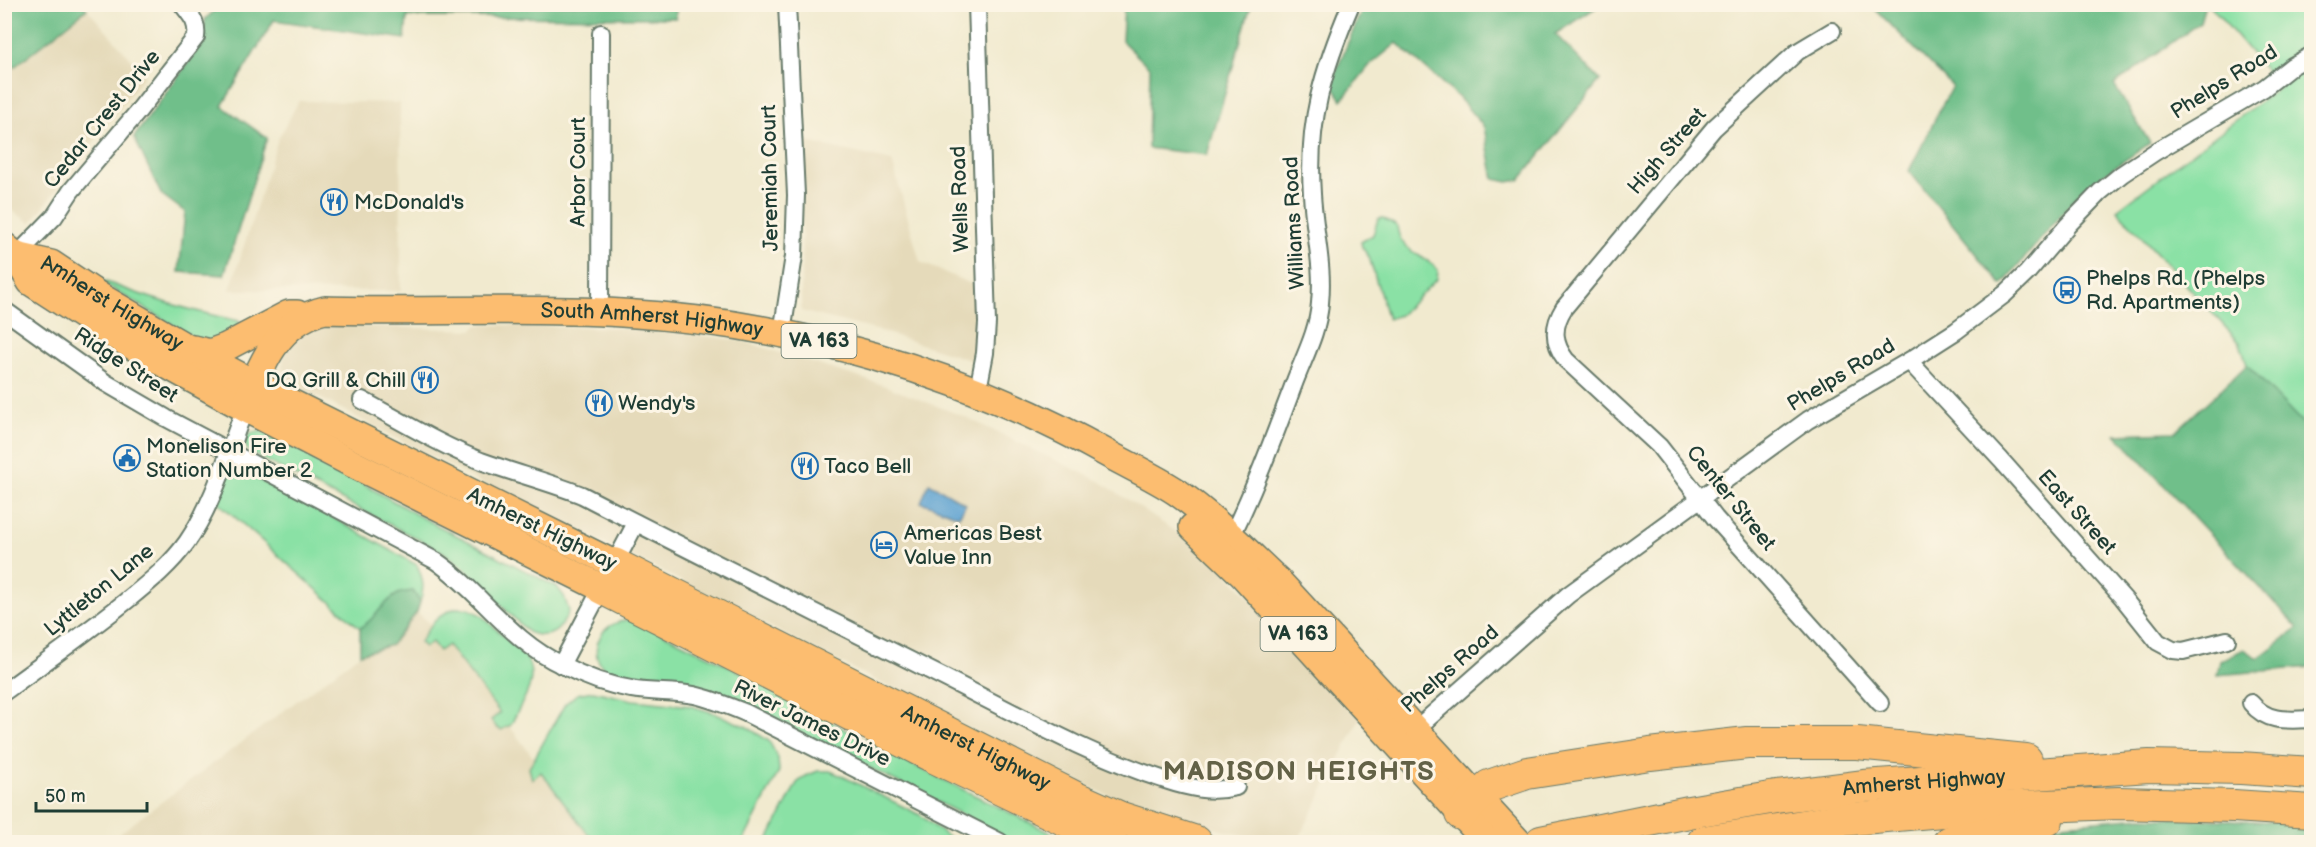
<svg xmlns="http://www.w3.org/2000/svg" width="2316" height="847" font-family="'Balsamiq Sans',sans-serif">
  <rect width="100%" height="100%" fill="#fcf5e5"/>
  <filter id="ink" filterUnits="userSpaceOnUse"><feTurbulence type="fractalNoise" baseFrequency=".0167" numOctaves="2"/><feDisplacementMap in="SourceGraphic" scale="12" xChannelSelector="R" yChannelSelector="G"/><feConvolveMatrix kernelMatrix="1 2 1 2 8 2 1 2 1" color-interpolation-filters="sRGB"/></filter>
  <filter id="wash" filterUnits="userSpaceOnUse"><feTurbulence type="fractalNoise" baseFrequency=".008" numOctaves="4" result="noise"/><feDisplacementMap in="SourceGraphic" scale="24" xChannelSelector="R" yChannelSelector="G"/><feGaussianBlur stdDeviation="1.35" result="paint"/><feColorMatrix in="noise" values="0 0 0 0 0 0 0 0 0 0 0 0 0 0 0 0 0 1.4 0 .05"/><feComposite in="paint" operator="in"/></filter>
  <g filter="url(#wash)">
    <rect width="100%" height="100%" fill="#f1eacf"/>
    <g fill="#e5daba">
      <polygon points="87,9 145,75 31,223 5,206 4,67 14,68"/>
      <polygon points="299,101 400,103 401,291 230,290 278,139"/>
      <polygon points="803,141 892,161 920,262 976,286 973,361 884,332 801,311"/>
      <polygon points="333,322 349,326 472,330 479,325 644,328 742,341 880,384 965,417 1101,482 1209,554 1361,716 1297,842 1270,842 1134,808 957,722 638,559 503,494 286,380 282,366 287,346 303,331"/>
      <polygon points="417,612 450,642 510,727 598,842 108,842 360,654 391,645"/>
    </g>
    <g fill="#8ae1a5" stroke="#548f6c" stroke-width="1.5">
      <polygon points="2210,5 2311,5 2311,432 2247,365 2240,343 2117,210 2280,87"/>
      <path d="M1383,218L1397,226C1400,254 1423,253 1438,270L1437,279L1400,315L1388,319L1369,257L1362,247L1361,242L1373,235L1378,219Z"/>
      <path d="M89,275C139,296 186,310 239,321L241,326L210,347Z"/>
      <path d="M263,431L322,460L419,516L557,587L564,596L569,611C561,631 550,641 528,632L465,569L443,552L249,452L245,444C246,432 253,432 263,431Z"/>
      <path d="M239,470L321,511L417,565C423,578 425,588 420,602L413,591L381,609L369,623L360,628L218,502L227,475Z"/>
      <path d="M456,608L469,609L481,615L526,657C540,683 521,701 511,725L501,730L497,728L491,720L500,713L448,645L439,651L432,642L425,647L420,642C429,626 438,614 456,608Z"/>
      <path d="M633,619L737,670L873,745L1069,842H1013L973,820L729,697C717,693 705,688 693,686C668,681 605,687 597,657C595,648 598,638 604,631C612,623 622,620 633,619Z"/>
      <polygon points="593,691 633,700 691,706 714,713 747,727 769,741 778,758 779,771 743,842 594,842 541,772 532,779 529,768 565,704 577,694"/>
      <polygon points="818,771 830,771 842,776 920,815 954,842 767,842 797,783 806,776"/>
    </g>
    <g fill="#6fbf8a" stroke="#477e5f" stroke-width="1.5">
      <polygon points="5,4 83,5 87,9 13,68 5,67"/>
      <polygon points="221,5 676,5 676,18 407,17 405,39 274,20 222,106 267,138 224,275 179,272 185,212 161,194 134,137 203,42 205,19"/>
      <polygon points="1124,5 1251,5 1207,155 1148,148 1150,68 1122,41"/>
      <polygon points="1364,5 1600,5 1555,34 1600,80 1520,180 1508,182 1494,179 1484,127 1459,98 1397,43 1369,66 1342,100 1331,83"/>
      <polygon points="1871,5 2205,5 2200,22 2114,85 2150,143 2083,189 2002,285 1909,171 1952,86"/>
      <polygon points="2247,365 2311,432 2311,667 2217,675 2220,661 2244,649 2258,658 2298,628 2116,434 2175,432"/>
      <path d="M413,591L420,602L417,612L391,645L360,654V628C375,620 382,602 398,594C402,592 408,592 413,591Z"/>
      <polygon points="2142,817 2311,823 2311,842 1989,842 2063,824"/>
    </g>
    <polygon fill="#5ca1d1" stroke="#3e6f82" stroke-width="1.5" points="929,483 966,504 959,516 921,502"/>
  </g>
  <g filter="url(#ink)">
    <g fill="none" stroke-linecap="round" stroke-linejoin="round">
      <defs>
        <g id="street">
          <polyline points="977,4 987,323 985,353 978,390"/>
          <path d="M1832,31L1797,52L1714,128L1564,308C1552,327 1553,343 1566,360L1659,446L1715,518L1880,703"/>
          <path d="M16,256L54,217L71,191L136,114L196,37C198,22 191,16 182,4"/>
          <path d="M4,310L106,383L166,418L436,561C481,592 510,641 562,665C583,676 607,685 631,689C652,693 674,691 694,695C712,699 729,706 746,713L1000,842"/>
          <polyline points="600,312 601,33"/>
          <polyline points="782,333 794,256 796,195 787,4"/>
          <polyline points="1909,361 2001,460 2123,598 2158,642 2173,650 2183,651 2227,640"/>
          <path d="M362,400C401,421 440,445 481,461C514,473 549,482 582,495C700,556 820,615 939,675C1011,711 1090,756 1165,780C1189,788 1212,793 1236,787"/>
          <path d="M1231,537C1256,486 1275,434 1295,381C1305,355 1318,331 1320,303C1324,264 1314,233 1312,194C1307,122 1323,70 1351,4"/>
          <polyline points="561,665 636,523"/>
          <path d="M4,692C45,662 86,633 125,602C147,584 170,566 187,542C214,503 228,452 245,408"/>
          <path d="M2251,703C2267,723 2288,720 2312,719"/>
          <polyline points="1408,736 1568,595 1808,420 1909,361 1956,331 2005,294 2027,273 2068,225 2100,192 2122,174 2155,152 2264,88 2292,66 2312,55"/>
        </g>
        <g id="primary">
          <polyline points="4,246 16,256 31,282 113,335 245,408 357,466 602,588"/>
          <path id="s1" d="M16,256L51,264L102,298L187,348L275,395L614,564"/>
          <polyline points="193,349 210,353 226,347 289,314 297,314"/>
          <path id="s2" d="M245,408C260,366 277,321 325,310C424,313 523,307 622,313C794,323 960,371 1110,455C1132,467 1156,478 1177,492C1213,517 1245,550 1277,580L1518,842"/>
          <polyline points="1193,527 1242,574 1487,842"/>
        </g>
        <g id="highway">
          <path id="s3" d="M614,564L1074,797L1121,818L1196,842"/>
          <polyline points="602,588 932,756 1111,842"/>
          <polyline points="1461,814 1489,786 1527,773 1650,754 1747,743 1857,743 2026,760"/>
          <path id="s4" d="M1541,842L1689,812L1776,797L1863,786L2149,766L2241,768L2312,773"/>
          <polyline points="1703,842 1840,820 1965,809 2119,803 2234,806 2312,811"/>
          <polyline points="1949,842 2047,820"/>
        </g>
      </defs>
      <use href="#street" stroke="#687a6a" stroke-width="20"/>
      <use href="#primary" stroke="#687a6a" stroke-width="30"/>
      <use href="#highway" stroke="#687a6a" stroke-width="34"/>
      <use href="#street" stroke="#fff" stroke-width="16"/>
      <use href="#primary" stroke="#fcbd6f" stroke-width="27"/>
      <use href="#highway" stroke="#fcbd6f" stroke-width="32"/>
    </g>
  </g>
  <defs>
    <symbol id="restaurant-ring" viewBox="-11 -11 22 22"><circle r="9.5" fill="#fcf5e5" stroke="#1f6fb2" stroke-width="1.5"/><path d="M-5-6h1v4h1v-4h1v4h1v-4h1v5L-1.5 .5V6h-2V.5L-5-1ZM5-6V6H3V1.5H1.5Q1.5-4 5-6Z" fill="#1f6fb2"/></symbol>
    <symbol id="bus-ring" viewBox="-11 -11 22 22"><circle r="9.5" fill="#fcf5e5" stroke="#1f6fb2" stroke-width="1.5"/><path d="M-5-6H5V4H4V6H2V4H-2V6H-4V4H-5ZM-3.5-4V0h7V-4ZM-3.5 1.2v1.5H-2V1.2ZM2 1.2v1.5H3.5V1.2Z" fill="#1f6fb2"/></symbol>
    <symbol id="civic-ring" viewBox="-11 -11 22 22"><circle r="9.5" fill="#fcf5e5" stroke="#1f6fb2" stroke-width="1.5"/><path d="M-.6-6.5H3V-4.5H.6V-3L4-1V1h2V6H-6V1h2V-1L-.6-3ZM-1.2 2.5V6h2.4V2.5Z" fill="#1f6fb2"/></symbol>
    <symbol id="hotel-ring" viewBox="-11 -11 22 22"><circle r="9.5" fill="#fcf5e5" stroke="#1f6fb2" stroke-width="1.5"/><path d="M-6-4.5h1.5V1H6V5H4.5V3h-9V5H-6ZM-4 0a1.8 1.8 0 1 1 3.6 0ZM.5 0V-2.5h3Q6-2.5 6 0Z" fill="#1f6fb2"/></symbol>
  </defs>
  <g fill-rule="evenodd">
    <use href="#restaurant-ring" x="319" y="187" width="30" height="30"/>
    <use href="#bus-ring" x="2052" y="275" width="30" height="30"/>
    <use href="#restaurant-ring" x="410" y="365" width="30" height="30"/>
    <use href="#restaurant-ring" x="584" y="388" width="30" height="30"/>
    <use href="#civic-ring" x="112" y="443" width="30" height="30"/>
    <use href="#restaurant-ring" x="790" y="451" width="30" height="30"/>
    <use href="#hotel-ring" x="869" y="530" width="30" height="30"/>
  </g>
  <g text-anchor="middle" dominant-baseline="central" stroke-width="6" stroke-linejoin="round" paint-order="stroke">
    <g fill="#fcf5e5" stroke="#617469" stroke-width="1.5">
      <rect x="781.5" y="324" width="75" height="34" rx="4.5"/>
      <rect x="1260.5" y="617" width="75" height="34" rx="4.5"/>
    </g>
    <g font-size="20" font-weight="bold" fill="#1f3d34">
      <text x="819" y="341">VA 163</text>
      <text x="1298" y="634">VA 163</text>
    </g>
    <g font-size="21" fill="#1f3d34" stroke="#fcf5e5">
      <text transform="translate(2224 82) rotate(-32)">Phelps Road</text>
      <text transform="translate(102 119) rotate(-51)">Cedar Crest Drive</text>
      <text transform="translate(1667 151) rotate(-49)">High Street</text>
      <text transform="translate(578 172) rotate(-90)">Arbor Court</text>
      <text transform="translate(770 178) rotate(-91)">Jeremiah Court</text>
      <text transform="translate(960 199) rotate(-92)">Wells Road</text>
      <text transform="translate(1294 223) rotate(-93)">Williams Road</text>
      <text stroke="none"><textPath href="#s1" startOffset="108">Amherst Highway</textPath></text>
      <text stroke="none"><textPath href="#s2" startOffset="460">South Amherst Highway</textPath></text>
      <text transform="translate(126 365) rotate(33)">Ridge Street</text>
      <text transform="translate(1841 375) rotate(-31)">Phelps Road</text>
      <text transform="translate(1731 498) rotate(51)">Center Street</text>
      <text transform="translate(2077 512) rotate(48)">East Street</text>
      <text transform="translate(542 529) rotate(26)">Amherst Highway</text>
      <text transform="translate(99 590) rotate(-39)">Lyttleton Lane</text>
      <text transform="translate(1450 669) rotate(-41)">Phelps Road</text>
      <text transform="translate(812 723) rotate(26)">River James Drive</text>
      <text stroke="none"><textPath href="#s3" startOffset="406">Amherst Highway</textPath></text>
      <text stroke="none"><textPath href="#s4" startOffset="388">Amherst Highway</textPath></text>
    </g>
    <g font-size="21" fill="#1f3d34" stroke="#fcf5e5" text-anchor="start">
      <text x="354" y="202">McDonald's</text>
      <text x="2086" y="278">Phelps Rd. (Phelps<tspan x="2086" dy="24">Rd. Apartments)</tspan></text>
      <text x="406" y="380" text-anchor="end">DQ Grill &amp; Chill</text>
      <text x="618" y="403">Wendy's</text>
      <text x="146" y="446">Monelison Fire<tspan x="146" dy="24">Station Number 2</tspan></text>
      <text x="824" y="466">Taco Bell</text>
      <text x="904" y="533">Americas Best<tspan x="904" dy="24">Value Inn</tspan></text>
    </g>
    <g font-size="27" font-weight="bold" letter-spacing="1.5" fill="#636247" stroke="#fcf5e5">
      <text x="1299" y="772">MADISON HEIGHTS</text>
    </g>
  </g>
  <rect width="2316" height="847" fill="none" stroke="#fcf5e5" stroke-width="24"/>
  <path d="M36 802v9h111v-9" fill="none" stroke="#1f3d34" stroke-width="3"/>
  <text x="45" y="802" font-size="18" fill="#1f3d34" stroke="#fcf5e5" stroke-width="4.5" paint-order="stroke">50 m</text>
</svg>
